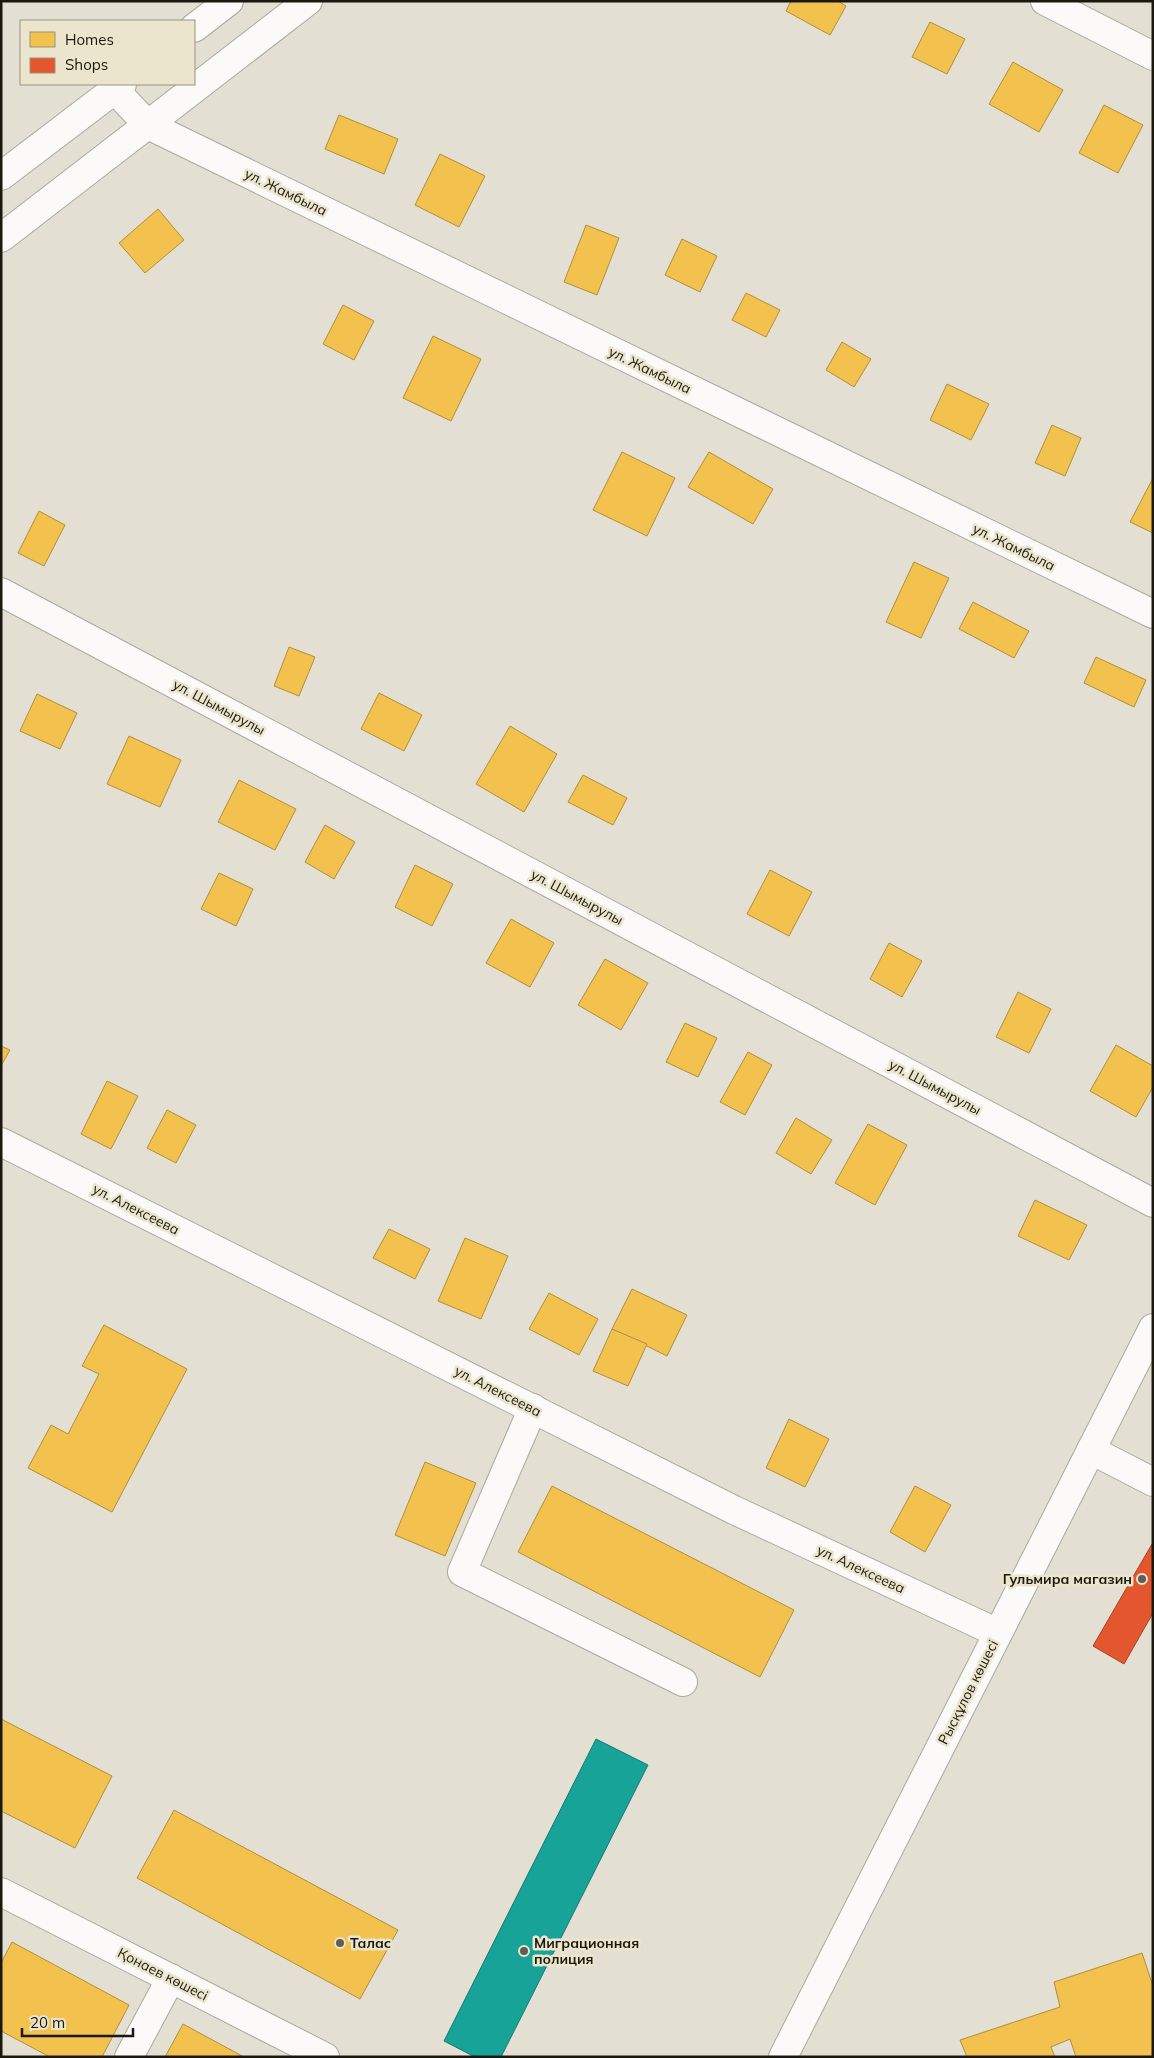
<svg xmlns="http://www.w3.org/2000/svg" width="1154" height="2058" font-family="Mulish,sans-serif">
  <rect width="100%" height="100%" fill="#e3e0d3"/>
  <g fill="#f2c14e" stroke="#b18e3b">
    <polygon points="791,1 838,1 846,6 830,35 786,11"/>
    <polygon points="930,22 965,39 947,74 912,57"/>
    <polygon points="1013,62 1063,90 1039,132 989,104"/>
    <polygon points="1104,105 1143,125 1118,173 1079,153"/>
    <polygon points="339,115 398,139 384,174 325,149"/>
    <polygon points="440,154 485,176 459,227 415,205"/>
    <polygon points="158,209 184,240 145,273 119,243"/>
    <polygon points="586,225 619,238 597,295 564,282"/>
    <polygon points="682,239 717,256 700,292 665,275"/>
    <polygon points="746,293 780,310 766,337 732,320"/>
    <polygon points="343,305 374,321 354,360 323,344"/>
    <polygon points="433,336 481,359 451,421 403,398"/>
    <polygon points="842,342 871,359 854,387 826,370"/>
    <polygon points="947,384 989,404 971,440 930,420"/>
    <polygon points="1052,425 1081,438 1065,476 1035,463"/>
    <polygon points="622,452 675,478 647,536 593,510"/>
    <polygon points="709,452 773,489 753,524 688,487"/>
    <polygon points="1153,478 1153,533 1130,522"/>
    <polygon points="39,511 65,525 44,566 18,553"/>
    <polygon points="914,562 949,578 921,638 886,622"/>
    <polygon points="973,602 1029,631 1014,658 959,629"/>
    <polygon points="289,647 315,657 299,696 274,686"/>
    <polygon points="1096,657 1146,680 1134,707 1084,683"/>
    <polygon points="379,693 422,715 404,751 361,729"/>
    <polygon points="37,694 77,713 60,749 20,731"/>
    <polygon points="510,726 557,754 524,812 476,784"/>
    <polygon points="129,736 181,760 160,807 107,784"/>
    <polygon points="583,775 627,798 613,825 568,802"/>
    <polygon points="239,780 296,809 275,850 218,822"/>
    <polygon points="325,825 355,842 334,879 305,862"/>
    <polygon points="415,865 453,884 432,926 395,907"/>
    <polygon points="770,870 812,892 789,936 747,914"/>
    <polygon points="219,873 253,889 236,926 201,909"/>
    <polygon points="511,919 554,943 530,987 486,963"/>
    <polygon points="889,943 922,961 902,997 870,979"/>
    <polygon points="605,959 648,983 621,1030 578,1005"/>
    <polygon points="1018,992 1051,1009 1029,1053 996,1037"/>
    <polygon points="685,1023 717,1038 698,1077 666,1062"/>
    <polygon points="1116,1045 1153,1066 1153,1087 1136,1117 1090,1091"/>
    <polygon points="1,1046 10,1050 1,1066"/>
    <polygon points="748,1052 772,1065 745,1115 720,1102"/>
    <polygon points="107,1081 138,1096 111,1149 81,1134"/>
    <polygon points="167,1110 196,1125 176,1163 147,1148"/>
    <polygon points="796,1118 832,1140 811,1174 776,1153"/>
    <polygon points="868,1124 907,1145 875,1205 835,1183"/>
    <polygon points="1035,1200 1087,1225 1069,1260 1018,1236"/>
    <polygon points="389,1229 430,1249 415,1279 373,1258"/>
    <polygon points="465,1238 508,1256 481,1319 438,1301"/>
    <polygon points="632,1289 687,1315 667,1356 612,1329"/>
    <polygon points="549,1293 598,1319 579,1355 529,1329"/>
    <polygon points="104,1325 187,1369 112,1512 28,1468 51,1425 68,1434 99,1374 82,1366"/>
    <polygon points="612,1329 647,1344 628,1386 593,1371"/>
    <polygon points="789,1419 829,1439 805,1487 766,1468"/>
    <polygon points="425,1462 476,1483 445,1556 395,1535"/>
    <polygon points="552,1486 794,1610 760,1677 518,1552"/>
    <polygon points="915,1486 951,1505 925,1552 890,1532"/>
    <polygon points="1,1719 112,1776 75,1848 1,1811"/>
    <polygon points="174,1810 398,1930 360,1999 137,1878"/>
    <polygon points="12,1942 129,2005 102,2057 50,2057 1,2031 1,1963"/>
    <polygon points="1142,1953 1153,1986 1153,2057 1076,2057 1070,2039 1051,2047 1055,2057 967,2057 960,2040 1060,2007 1054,1982"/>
    <polygon points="183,2024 244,2057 165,2057"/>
  </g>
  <polygon fill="#e4572e" stroke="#a74425" points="1152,1544 1153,1613 1124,1664 1093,1646"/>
  <polygon fill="#17a398" stroke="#18796f" points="596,1739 648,1765 501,2057 475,2057 444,2041"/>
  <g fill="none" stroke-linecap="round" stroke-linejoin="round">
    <defs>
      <g id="minor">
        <polyline points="1045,1 1153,56"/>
        <polyline points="194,28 229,1"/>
        <polyline points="114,89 148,125 1153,614"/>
        <polyline points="1,176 122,84"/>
        <polyline points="1,238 308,1"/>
        <polyline points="1,592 1153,1203"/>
        <polyline points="1,1142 734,1510 998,1633"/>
        <polyline points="533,1408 462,1572 683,1682"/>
        <polyline points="1091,1450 1153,1482"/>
        <polyline points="1,1892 325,2057"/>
        <polyline points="129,2057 171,1978"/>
        <polyline points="783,2057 1153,1328"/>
      </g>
    </defs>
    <use href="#minor" stroke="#aba99f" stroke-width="30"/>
    <use href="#minor" stroke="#fbfaf8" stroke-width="28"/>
  </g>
  <g fill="#605e54" stroke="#eae5cc" stroke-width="2">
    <circle cx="1142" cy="1579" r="5"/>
    <circle cx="340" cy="1943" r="5"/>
    <circle cx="524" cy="1951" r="5"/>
  </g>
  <g text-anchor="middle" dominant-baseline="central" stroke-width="5" stroke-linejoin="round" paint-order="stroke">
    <g font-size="14" fill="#1a180f" stroke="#eae5cc">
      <text transform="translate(286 192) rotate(26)">ул. Жамбыла</text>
      <text transform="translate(650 370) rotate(26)">ул. Жамбыла</text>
      <text transform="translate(1014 547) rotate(26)">ул. Жамбыла</text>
      <text transform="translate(219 707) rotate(28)">ул. Шымырулы</text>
      <text transform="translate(577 897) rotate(28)">ул. Шымырулы</text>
      <text transform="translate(935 1087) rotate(28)">ул. Шымырулы</text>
      <text transform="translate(136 1209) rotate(27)">ул. Алексеева</text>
      <text transform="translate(498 1391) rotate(27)">ул. Алексеева</text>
      <text transform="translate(861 1569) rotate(25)">ул. Алексеева</text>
      <text transform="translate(968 1692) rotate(-63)">Рысқұлов көшесі</text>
      <text transform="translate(163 1974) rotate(27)">Қонаев көшесі</text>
    </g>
    <g font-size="14" font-weight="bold" fill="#1a180f" stroke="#eae5cc" text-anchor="start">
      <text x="1132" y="1579" text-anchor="end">Гульмира магазин</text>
      <text x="350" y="1943">Талас</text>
      <text x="534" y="1943">Миграционная<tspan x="534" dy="16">полиция</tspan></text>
    </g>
  </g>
  <rect width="1154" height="2058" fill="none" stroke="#1a180f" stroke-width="5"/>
  <rect x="20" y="20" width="175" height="65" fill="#eae5cc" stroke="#979380"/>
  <rect x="30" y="32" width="25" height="15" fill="#f2c14e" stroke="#979380"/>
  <text x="65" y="45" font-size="15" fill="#1a180f">Homes</text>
  <rect x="30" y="58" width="25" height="15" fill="#e4572e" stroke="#979380"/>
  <text x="65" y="70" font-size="15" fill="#1a180f">Shops</text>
  <path d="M22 2028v8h111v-8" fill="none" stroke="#1a180f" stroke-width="2.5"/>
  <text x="30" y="2028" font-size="15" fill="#1a180f" stroke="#eae5cc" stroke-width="4" paint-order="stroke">20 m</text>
</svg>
